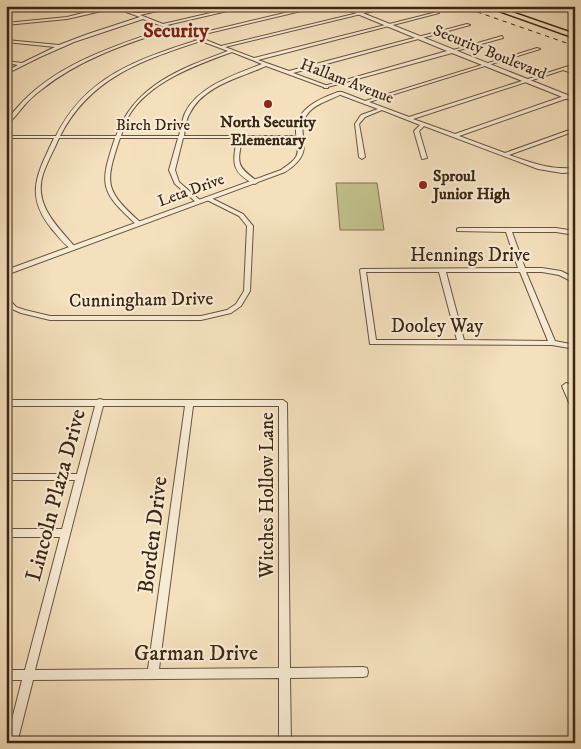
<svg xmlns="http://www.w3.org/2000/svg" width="581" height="749" font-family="'IM FELL DW Pica',serif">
  <rect width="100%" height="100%" fill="#f4e0bd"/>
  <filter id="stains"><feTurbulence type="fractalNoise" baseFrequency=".004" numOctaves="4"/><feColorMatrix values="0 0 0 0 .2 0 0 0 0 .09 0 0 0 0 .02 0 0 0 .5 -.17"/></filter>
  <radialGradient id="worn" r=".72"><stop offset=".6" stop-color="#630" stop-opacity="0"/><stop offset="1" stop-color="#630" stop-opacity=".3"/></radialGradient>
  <polygon fill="#c1c18d" stroke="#7e7450" points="336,183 377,183 384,230 340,230"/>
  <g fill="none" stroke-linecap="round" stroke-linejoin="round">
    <defs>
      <g id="minor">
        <polygon points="38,6 36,7 6,9 6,7"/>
        <path d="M111,6C121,6 130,14 139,13C152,12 165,6 179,6L140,15L163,24L241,6H249L167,25L192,35L314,6H322L196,36L221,46L387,6H394L225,47L254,58L437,12L439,13L258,60L289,71L467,24L470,25L293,73L328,86V88H326L266,66C240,78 204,85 190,113C186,119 185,128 184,136H301L303,137L301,138H242C238,163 235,165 257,181L258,182L255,184C230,172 233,162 237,138H183L175,170L179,182L201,201V203H197L175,184L169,170L178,138H120C104,185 105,190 141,223V225H137C100,191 99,186 115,138H59C54,150 47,162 43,174C33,205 58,227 76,248L73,250C65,246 57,235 51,228C24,194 38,173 54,138H6V136H56C86,76 138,59 198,40L171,29C126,44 79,59 41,90C34,95 27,102 22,108C17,114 12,121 6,125C6,119 11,115 16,109C53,65 114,46 167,28L143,19L74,42L40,57L6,74V71L18,65L6,63V61L22,63L55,47L6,42V40L59,45L88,34L140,17L115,8L67,19L6,25V23L67,17ZM201,41L228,51C182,68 134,85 116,136H60C90,77 143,60 201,41ZM232,52L262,64C237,74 198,86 185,113C182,120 181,128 179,136H121C123,129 125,123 128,117C148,82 196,65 232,52Z"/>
        <polygon points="502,36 503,38 452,52 450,51"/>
        <path d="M537,48L540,49L369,102L409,117L575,64V66L567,69L575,72V74L563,70L413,119L455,134L564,96H568V98L459,136L505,153L575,128V131L509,155C532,163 550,170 575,168V172L562,173L538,169L424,126L419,131L427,158L422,159L414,131L420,125L382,110L365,117L359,124L365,157L362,159L359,157L355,124L361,115L378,109L338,94V92H342L365,101Z"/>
        <polygon points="209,197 243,214 253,226 250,291 241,306 231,313 201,320 50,320 21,313 12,309 6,303 6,297 8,298 16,307 25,310 50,316 201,316 227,310 236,304 244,291 247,226 239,216 207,200 206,199"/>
        <path d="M459,228H556L575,231V235L556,232H512L525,268H542L561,271L575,278V283L559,275L542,272H526L555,341L575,345V349L552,345L370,344L360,270L361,269L518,268L506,232L457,231V229ZM366,272H439L457,340H376ZM446,272H520L548,341L464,340Z"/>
        <polygon points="566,383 569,384 575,397 575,410 571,407 562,386"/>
        <path d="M100,399L103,400H283L287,403L290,668L363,667L367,668L368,672L367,676L363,677L290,678L291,743H279V678L33,680L17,743H6L22,680H6V670H25L60,537H6V529H62L75,480H6V474H77L95,406H6V400H97ZM103,406H185L148,669L35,670ZM193,406H279V668L159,669Z"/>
      </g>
      <g id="tertiary">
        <polygon points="338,6 345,6 575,98 575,102 452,53 324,88 324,86 447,51"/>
        <path d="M338,92L343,93C332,100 318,102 309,112C290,134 322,148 285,172L6,275V270L281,170C286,166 292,163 296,157C300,150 297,141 296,133C295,109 319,99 338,92Z"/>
      </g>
      <polygon id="primary" points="485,6 494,6 575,34 575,38"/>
    </defs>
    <use href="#minor" stroke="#68543e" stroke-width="2"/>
    <use href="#tertiary" stroke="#68543e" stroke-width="2"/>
    <use href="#primary" stroke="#3a2613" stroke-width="3"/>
    <use href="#minor" fill="#f8ebd4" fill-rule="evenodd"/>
    <use href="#tertiary" fill="#f8ebd4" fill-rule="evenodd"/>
    <use href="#primary" fill="#f4e0bd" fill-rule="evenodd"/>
    <polyline stroke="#3a2613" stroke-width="1" stroke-dasharray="4.5 4.5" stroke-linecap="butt" points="460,6 575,46"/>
  </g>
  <g fill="#8f2418" stroke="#f8ebd4" stroke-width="2">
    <circle cx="268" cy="104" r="5"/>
    <circle cx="423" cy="185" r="5"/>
  </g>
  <g text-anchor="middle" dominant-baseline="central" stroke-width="4.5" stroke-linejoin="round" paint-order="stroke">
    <g font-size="16" fill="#3a2613" stroke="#f8ebd4">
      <text transform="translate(490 52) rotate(22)">Security Boulevard</text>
      <text transform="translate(347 81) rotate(21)">Hallam Avenue</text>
      <text x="153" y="125">Birch Drive</text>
      <text transform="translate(191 190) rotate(-20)">Leta Drive</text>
    </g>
    <g font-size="16" font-weight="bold" fill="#3a2613" stroke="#f8ebd4">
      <text x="268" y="122">North Security<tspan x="268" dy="18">Elementary</tspan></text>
      <text x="433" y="176" text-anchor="start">Sproul<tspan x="433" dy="18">Junior High</tspan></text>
    </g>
    <g font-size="19" fill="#3a2613" stroke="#f8ebd4">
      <text x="470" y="255">Hennings Drive</text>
      <text transform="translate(141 300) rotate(-1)">Cunningham Drive</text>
      <text x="437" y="326">Dooley Way</text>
      <text transform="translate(267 495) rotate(-90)">Witches Hollow Lane</text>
    </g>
    <g font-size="20" font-weight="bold" fill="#7a1f14" stroke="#f8ebd4">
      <text x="176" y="31">Security</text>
    </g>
    <g font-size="22" fill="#3a2613" stroke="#f8ebd4">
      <text transform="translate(56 495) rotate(-75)">Lincoln Plaza Drive</text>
      <text transform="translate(153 535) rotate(-83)">Borden Drive</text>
      <text x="196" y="653">Garman Drive</text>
    </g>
  </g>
  <rect width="581" height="749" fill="none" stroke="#f4e0bd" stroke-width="25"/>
  <rect x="8" y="8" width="566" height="734" fill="none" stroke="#3a2613" stroke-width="2.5"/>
  <rect x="12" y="12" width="556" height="724" fill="none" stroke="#3a2613"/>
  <rect width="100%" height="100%" filter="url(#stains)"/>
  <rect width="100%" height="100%" fill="url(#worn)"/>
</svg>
